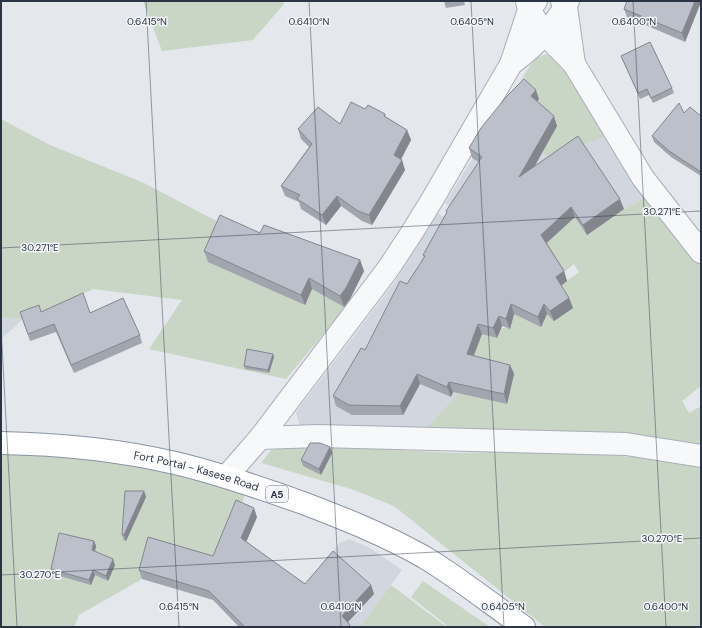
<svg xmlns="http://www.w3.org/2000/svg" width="702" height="628" font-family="'DM Sans',sans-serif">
  <rect width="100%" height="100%" fill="#e4e7ec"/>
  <g fill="#d2d6de">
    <polygon points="524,75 528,89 539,99 535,106 581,146 609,135 646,197 624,209 587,235 456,211 445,203"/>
    <polygon points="438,213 451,222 463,346 476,350 460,391 427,428 300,427 296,412 394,283"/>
    <polygon points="1,317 23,319 1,339"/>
    <polygon points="349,539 370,548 402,570 360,627 264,627 331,555 339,543"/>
  </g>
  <g fill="#c9d6c5">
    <polygon points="143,1 282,1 284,4 253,40 162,51"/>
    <polygon points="547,54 564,61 609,135 581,146 556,164 543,152 538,109 539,99 528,89 524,75 535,58"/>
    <polygon points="1,119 50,145 144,183 224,225 305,305 323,266 334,301 345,308 286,379 149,349 182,300 93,289 42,313 23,319 1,317"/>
    <polygon points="646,197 701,263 701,386 682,401 689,413 701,406 701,448 427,428 460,391 482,334 501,328 510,328 514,314 541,326 554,280 564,283 579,272 574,264 563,273 537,231 575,217 587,235 624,209"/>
    <polygon points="299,447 364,448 453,453 551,451 687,461 701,465 701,627 545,627 394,506 351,489 261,463 271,450"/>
    <polygon points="43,453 113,458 246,491 210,597 142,579 79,615 74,627 1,627 1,454"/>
    <polygon points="423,581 490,627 449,627 411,597"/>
    <polygon points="391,585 447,627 360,627"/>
  </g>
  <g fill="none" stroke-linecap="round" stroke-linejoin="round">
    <defs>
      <g id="minor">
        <polyline points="527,1 529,10 545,34 574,64 643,178 701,252"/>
        <polyline points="562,1 566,7 574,64"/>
        <path d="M511,64C534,47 555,26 568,1"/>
        <polyline points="260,438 319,436 626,444 701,456"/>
        <polyline points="226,477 260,438 388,269 411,234 432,200 511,64 529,10 536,1"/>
      </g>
      <g id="highway">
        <path id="s1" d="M1,443C59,444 119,450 175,463C218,473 261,488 303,503C345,519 385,535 424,557C459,578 491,604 524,627"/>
      </g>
    </defs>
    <use href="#minor" stroke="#a9aeb7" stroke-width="24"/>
    <use href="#highway" stroke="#8b94a3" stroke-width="24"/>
    <use href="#minor" stroke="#f7f8fa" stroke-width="22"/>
    <use href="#highway" stroke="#fff" stroke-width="22"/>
  </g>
  <g fill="#a1a5ae">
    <polygon points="444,1 464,1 465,5 446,8"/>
    <polygon points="701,1 701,2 685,42 627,17 624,9"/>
    <polygon points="621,56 672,88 674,93 653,103 649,95 640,99"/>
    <polygon points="539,99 538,101 557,126 534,167 624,209 587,235 575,217 547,243 564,271 567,281 561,286 569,298 573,308 554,321 547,314 541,327 514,314 510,329 502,326 497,338 482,334 474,356 510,365 514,374 507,404 453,392 451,397 420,384 403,415 352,415 336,406 333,396 365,350 407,284 424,258 423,255 447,213 446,211 479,162 472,158 469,148"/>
    <polygon points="365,109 385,114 386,117 407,130 411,140 401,159 405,170 372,225 362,221 341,206 326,225 301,209 299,202 285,196 281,186 309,147 301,139 298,129 340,124"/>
    <polygon points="684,113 701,116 701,176 671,157 654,142 652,136"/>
    <polygon points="260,233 360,260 364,271 350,299 344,307 312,289 305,305 208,262 204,251"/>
    <polygon points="20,312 90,313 140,335 142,343 74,373 56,332 30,341"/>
    <polygon points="273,354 274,357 269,373 245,369 244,366"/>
    <polygon points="330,447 332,453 321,475 303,466 301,460"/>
    <polygon points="144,491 146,497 126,541 124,541 122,535"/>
    <polygon points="257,517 246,542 305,584 371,585 374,594 348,622 350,625 351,627 239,627 213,600 142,579 139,570 213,556"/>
    <polygon points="94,541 96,546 95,551 115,565 108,581 95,575 91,585 53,574 51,569"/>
  </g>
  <g fill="#83868d">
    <polygon points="695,1 701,1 701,2 685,42 682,33"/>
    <polygon points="536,90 539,99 535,105 531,96"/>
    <polygon points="554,116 557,126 523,187 519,177"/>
    <polygon points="407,130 411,140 398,165 394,155"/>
    <polygon points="402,160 405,170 372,225 369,215"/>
    <polygon points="337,196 341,206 326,225 322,215"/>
    <polygon points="620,199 624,209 587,235 583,225"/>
    <polygon points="571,207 575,217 545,244 541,235"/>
    <polygon points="360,260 364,271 350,299 344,307 340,296"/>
    <polygon points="564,271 567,281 559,287 556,277"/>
    <polygon points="309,278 312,289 305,305 301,295"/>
    <polygon points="569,298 573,308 554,321 550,311"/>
    <polygon points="511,304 514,314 510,329 506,319"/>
    <polygon points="544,304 547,314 541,327 538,317"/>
    <polygon points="499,316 502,326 497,338 493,328"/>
    <polygon points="478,324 482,334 470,364 467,354"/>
    <polygon points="273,354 274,357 269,373 268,370"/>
    <polygon points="510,365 514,374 507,404 504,394"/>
    <polygon points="417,374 420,384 403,415 400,406"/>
    <polygon points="449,382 453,392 451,397 447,387"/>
    <polygon points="330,447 332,453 321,475 319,469"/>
    <polygon points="144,491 146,497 126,541 124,535"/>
    <polygon points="254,508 257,517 244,547 241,538"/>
    <polygon points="94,541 96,546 94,556 92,550"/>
    <polygon points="113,559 115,565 108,581 106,576"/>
    <polygon points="93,570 95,575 91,585 89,580"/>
    <polygon points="371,585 374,594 345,625 342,616"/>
  </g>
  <g fill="#bbc0ca" stroke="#83868d">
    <polygon points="627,1 695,1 682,33 624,9"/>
    <polygon points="650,42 672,88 651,98 647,89 638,93 621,56"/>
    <polygon points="524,79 536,90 531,96 554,116 519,177 578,136 620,199 583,225 571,207 541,235 564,271 556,277 569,298 550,311 544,304 538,317 511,304 506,319 499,316 493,328 478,324 467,354 510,365 504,394 449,382 447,387 417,374 400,406 349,405 333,396 361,348 365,350 400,281 407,284 425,256 423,255 447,212 446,211 482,157 469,148 481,128 506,97"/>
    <polygon points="351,102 365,109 368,105 385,114 384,116 407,130 394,155 402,160 369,215 358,211 337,196 322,215 297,199 300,195 281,186 312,144 298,129 318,107 340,124"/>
    <polygon points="679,103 684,113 690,107 701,116 701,172 669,151 652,136"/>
    <polygon points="220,215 260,233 264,225 360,260 346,288 340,296 309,278 301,295 204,251"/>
    <polygon points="83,293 90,313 123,298 140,335 71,365 54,324 28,334 20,312 39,305 41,312"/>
    <polygon points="247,349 273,354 268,370 244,366"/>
    <polygon points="310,443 320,443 330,447 319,469 301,460"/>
    <polygon points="125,491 144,491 124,535 122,535"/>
    <polygon points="236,500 254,508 241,538 305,584 333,551 371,585 342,616 350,625 348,627 245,627 209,591 139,570 148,537 213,556"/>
    <polygon points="59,533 94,541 92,550 113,559 106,576 93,570 89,580 51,569"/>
  </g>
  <path fill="none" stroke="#2b3445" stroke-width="1" stroke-opacity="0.45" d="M146,1L179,627M309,1L341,627M471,1L504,627M633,1L666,627M1,248L701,211M1,326L17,627M1,575L701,538"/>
  <g text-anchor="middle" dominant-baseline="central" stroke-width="3" stroke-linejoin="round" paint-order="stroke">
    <rect fill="#f4f6f9" stroke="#676e7b" stroke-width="1" x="266" y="486" width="22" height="16" rx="3"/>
    <g font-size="10" font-weight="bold" fill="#2b3445">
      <text x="277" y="494">A5</text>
    </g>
    <g font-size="11" fill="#2b3445" stroke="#f4f6f9">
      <text stroke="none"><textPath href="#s1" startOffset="198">Fort Portal - Kasese Road</textPath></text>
    </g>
  </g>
  <g font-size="10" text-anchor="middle" fill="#2b3445" stroke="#f4f6f9" stroke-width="3" stroke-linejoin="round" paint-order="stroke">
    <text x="147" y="25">0.6415°N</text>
    <text x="309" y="25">0.6410°N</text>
    <text x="472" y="25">0.6405°N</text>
    <text x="634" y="25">0.6400°N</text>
    <text x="662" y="215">30.271°E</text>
    <text x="40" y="251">30.271°E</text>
    <text x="662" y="542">30.270°E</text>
    <text x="40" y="578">30.270°E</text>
    <text x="179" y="610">0.6415°N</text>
    <text x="341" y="610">0.6410°N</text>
    <text x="503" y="610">0.6405°N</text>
    <text x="666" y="610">0.6400°N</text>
  </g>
  <rect width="702" height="628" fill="none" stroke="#2b3445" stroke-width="4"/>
</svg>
